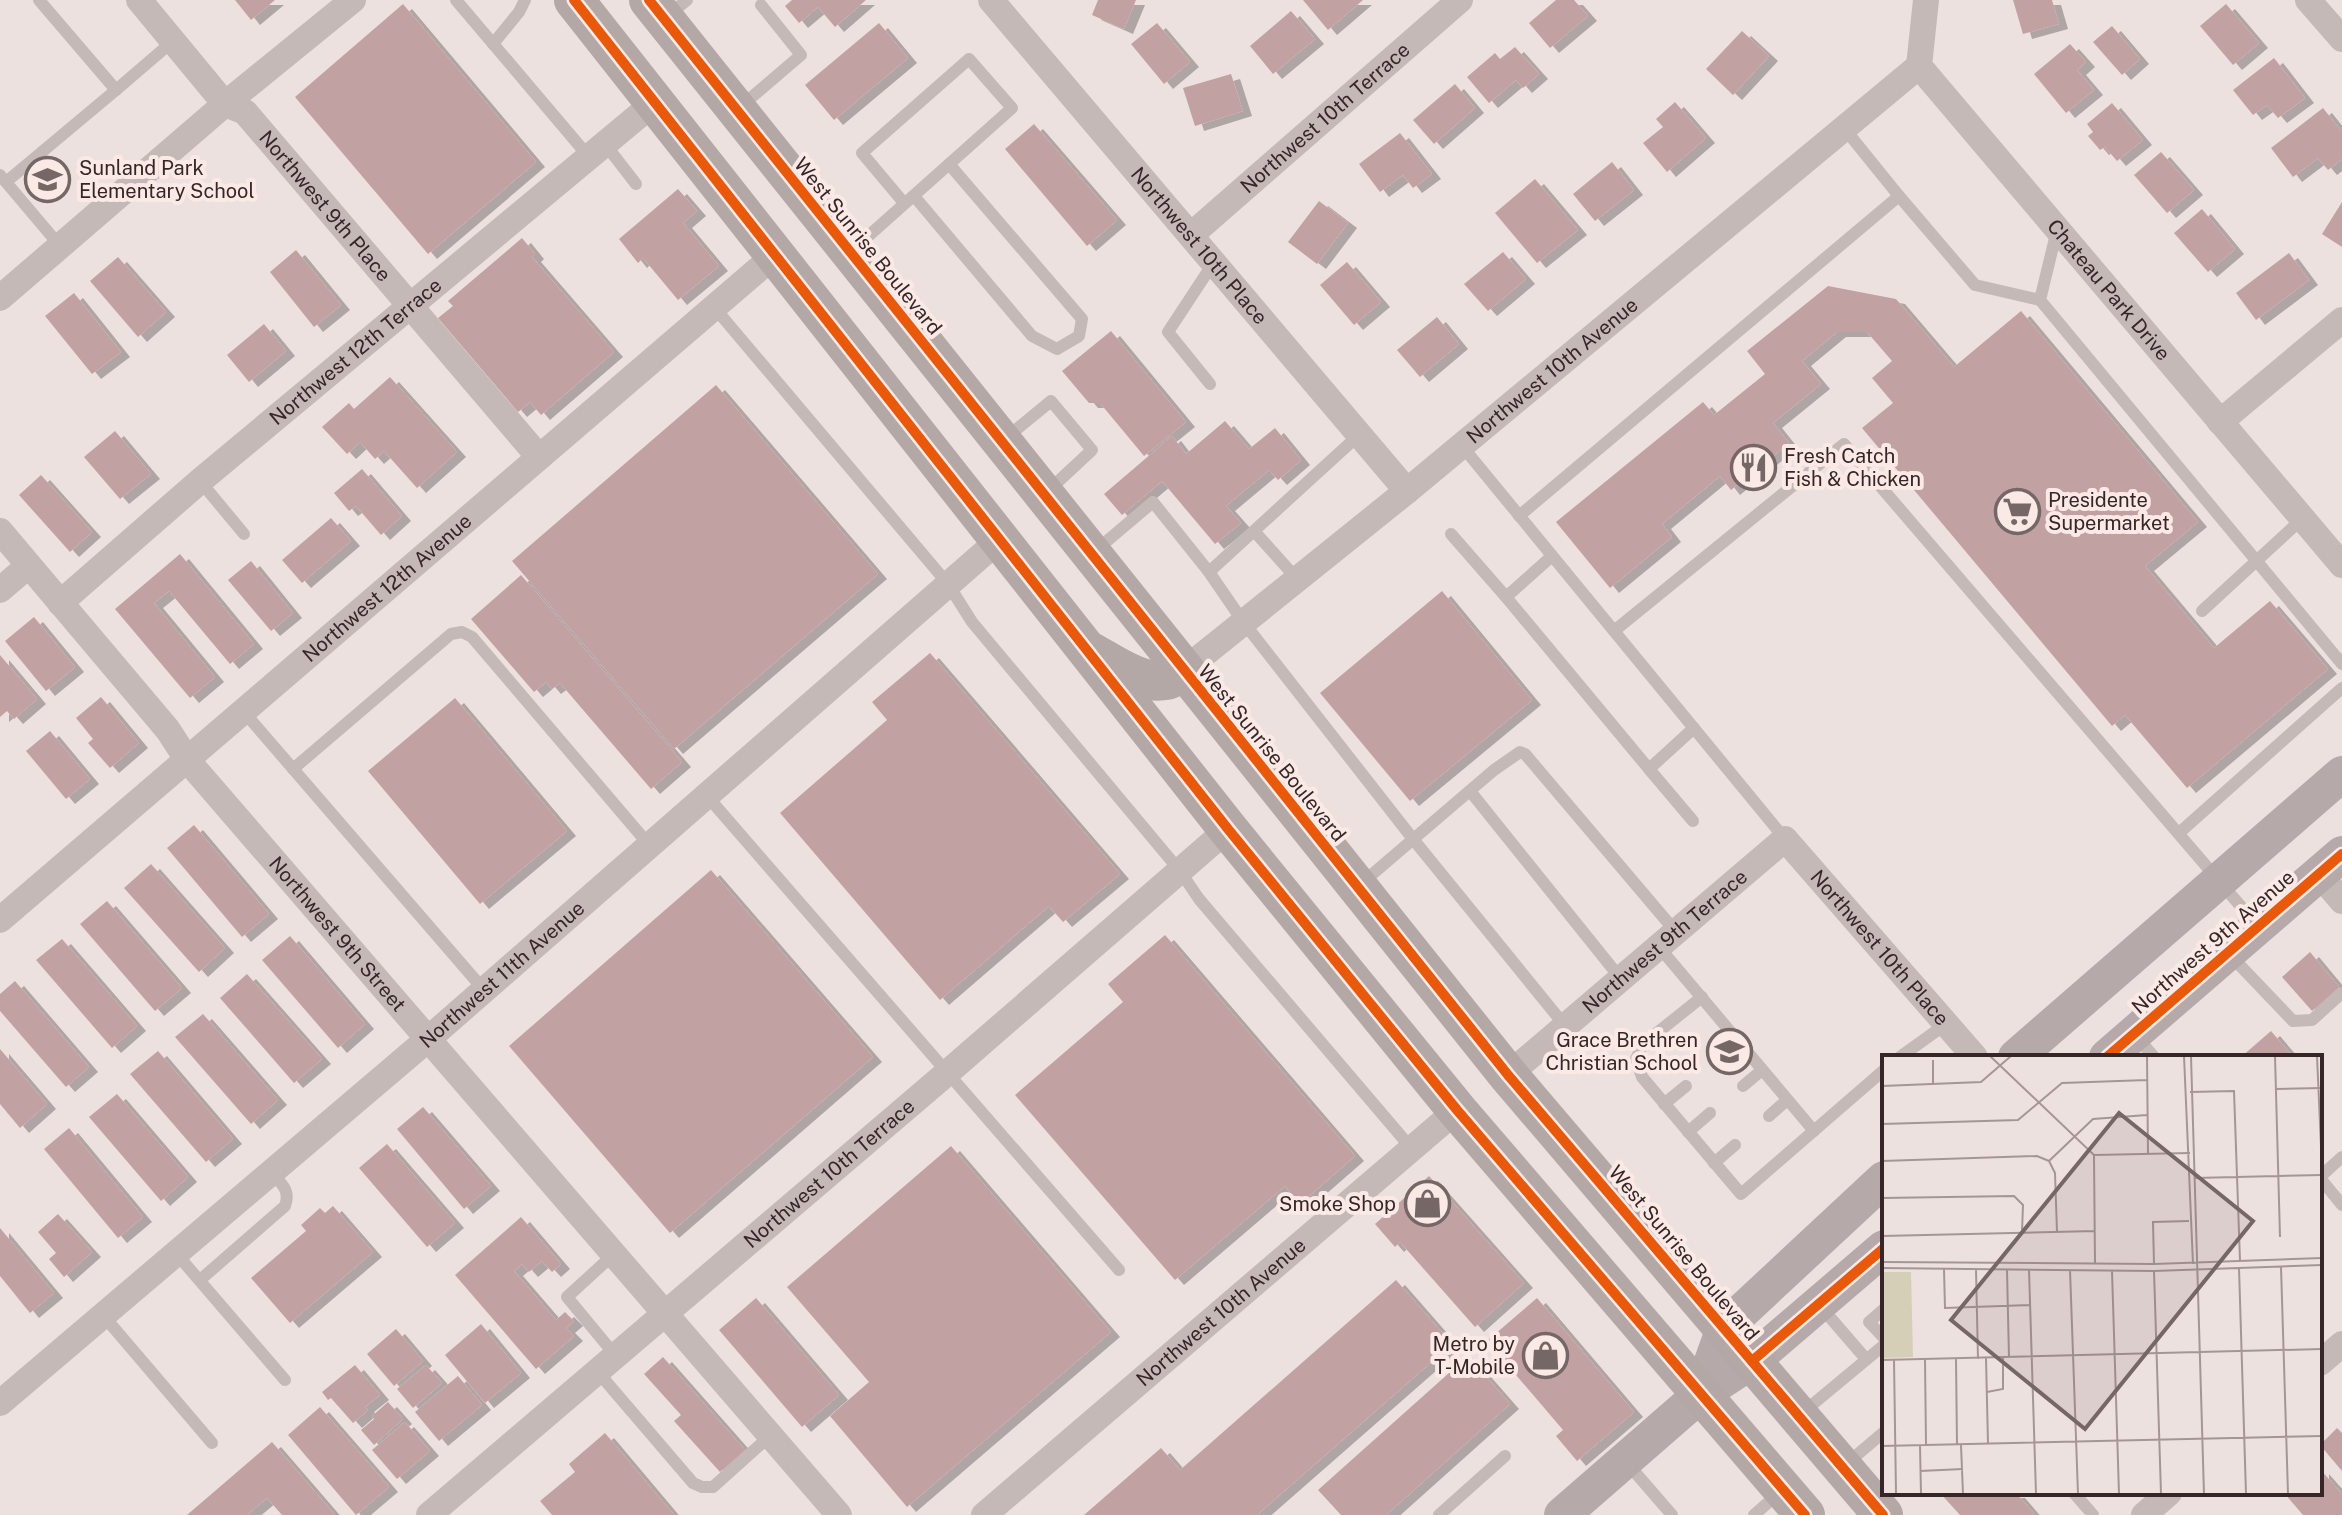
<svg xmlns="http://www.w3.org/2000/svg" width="2342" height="1515" font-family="'Public Sans',sans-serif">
  <defs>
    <filter id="shadow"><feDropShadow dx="9" dy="5" stdDeviation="0" flood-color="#0004"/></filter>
  </defs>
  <rect width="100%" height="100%" fill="#ede1df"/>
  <g fill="#c2a1a3" filter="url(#shadow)">
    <polygon points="235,0 275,0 251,20"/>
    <polygon points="792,0 866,0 835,27 818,7 799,23 785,6"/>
    <polygon points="1098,0 1136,0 1124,29 1092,15"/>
    <polygon points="1303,0 1363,0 1328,30"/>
    <polygon points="1556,0 1574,0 1588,16 1550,48 1529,23"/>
    <polygon points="2013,0 2052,0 2059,24 2023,34"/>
    <polygon points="403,4 536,162 428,254 295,97"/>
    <polygon points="2226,4 2259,43 2233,65 2200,26"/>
    <polygon points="1291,11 1315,39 1273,74 1250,46"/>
    <polygon points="879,23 908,58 834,120 805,85"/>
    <polygon points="1157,23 1190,62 1164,84 1131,44"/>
    <polygon points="2112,26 2140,59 2122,75 2093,42"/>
    <polygon points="1742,31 1769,56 1733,95 1706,69"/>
    <polygon points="2070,44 2086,62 2077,70 2094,90 2066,113 2034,74"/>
    <polygon points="1515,47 1539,74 1523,88 1516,80 1489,103 1467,77 1495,53 1500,59"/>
    <polygon points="2274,58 2305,98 2278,118 2267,105 2253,115 2233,90"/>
    <polygon points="1231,74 1243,111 1195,126 1183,88"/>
    <polygon points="1455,84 1475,108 1434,144 1413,120"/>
    <polygon points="1675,102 1706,138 1667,172 1643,143 1663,127 1656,119"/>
    <polygon points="2112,103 2143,140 2117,161 2105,147 2100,150 2088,136 2093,132 2087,124"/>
    <polygon points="2323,108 2342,132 2342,159 2328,170 2318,158 2293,177 2271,148"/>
    <polygon points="1034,124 1117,220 1087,246 1005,149"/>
    <polygon points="1400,133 1432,174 1413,188 1403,175 1380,192 1359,164"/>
    <polygon points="2161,152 2194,190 2167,213 2134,175"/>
    <polygon points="1612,162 1634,190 1595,221 1573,194"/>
    <polygon points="1535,179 1578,230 1537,263 1495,213"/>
    <polygon points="678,189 697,211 683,223 719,266 678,300 643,258 638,263 619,239"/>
    <polygon points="1319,201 1348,223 1317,264 1288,242"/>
    <polygon points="2342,202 2342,247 2322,234"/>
    <polygon points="2202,209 2235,249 2208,272 2174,233"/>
    <polygon points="522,238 535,254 532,257 614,352 541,415 530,402 518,412 438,318 453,306 448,301"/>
    <polygon points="296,250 341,305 314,327 270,272"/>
    <polygon points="1503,252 1526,279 1488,311 1464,284"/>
    <polygon points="2289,253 2309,280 2256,320 2236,293"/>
    <polygon points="118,257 166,312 138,337 90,281"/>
    <polygon points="1347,262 1381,302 1354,325 1320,285"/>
    <polygon points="1828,286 1896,299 1954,367 2021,311 2198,522 2145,566 2214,648 2270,601 2328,669 2187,788 2125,715 2112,726 1862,428 1893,403 1872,378 1892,361 1867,332 1837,332 1802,361 1821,384 1773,423 1789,443 1731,490 1720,476 1662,524 1672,537 1610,588 1556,522 1703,402 1714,415 1765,374 1747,351"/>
    <polygon points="74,293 121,352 92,374 45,316"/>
    <polygon points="1437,317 1459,344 1420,377 1397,350"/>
    <polygon points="264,324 286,351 249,382 227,355"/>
    <polygon points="1111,331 1186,422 1144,456 1100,403 1089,403 1062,371"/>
    <polygon points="390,377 457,452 417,488 384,451 375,459 360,442 347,454 322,427 349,403 354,409"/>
    <polygon points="716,385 878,574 674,749 512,561"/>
    <polygon points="1225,421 1249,449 1275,428 1301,460 1278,480 1269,470 1226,506 1241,523 1215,544 1162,481 1122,515 1104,494 1172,436 1186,454"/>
    <polygon points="115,431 151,474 120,499 84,457"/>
    <polygon points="362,469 402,516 381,535 356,506 349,511 334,493"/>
    <polygon points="41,475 92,532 70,552 19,495"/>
    <polygon points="331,518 351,541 302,583 282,560"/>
    <polygon points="180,554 254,644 230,664 169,591 154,603 215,677 190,698 115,609"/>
    <polygon points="251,561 293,613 271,631 228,580"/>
    <polygon points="521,575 682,762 651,789 560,683 552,689 546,682 534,692 471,619"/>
    <polygon points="1442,591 1532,700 1410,801 1320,693"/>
    <polygon points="34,617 75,667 46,691 5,641"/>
    <polygon points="930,653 1120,874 1063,922 1049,906 940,1000 780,813 887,720 872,702"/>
    <polygon points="0,655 37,699 14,719 7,711 0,717"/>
    <polygon points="101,697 139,743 110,768 88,743 93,739 76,718"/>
    <polygon points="455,698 567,831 480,904 368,771"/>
    <polygon points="50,731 90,779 66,799 26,751"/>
    <polygon points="194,825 269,914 242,937 167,848"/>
    <polygon points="151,864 225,948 199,972 124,888"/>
    <polygon points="711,870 873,1057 670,1233 509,1046"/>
    <polygon points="107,901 182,988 155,1011 80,924"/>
    <polygon points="1165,935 1355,1156 1300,1204 1285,1186 1175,1280 1015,1095 1123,1002 1108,984"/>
    <polygon points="290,936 365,1024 338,1048 262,960"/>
    <polygon points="62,939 137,1026 112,1048 36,960"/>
    <polygon points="2310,952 2339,987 2312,1011 2282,977"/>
    <polygon points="247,974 322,1059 294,1083 220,998"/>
    <polygon points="15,981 89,1067 66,1087 0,1011 0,994"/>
    <polygon points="203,1014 278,1100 251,1124 175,1037"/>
    <polygon points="2271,1031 2293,1057 2241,1057"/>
    <polygon points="0,1049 47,1104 20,1128 0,1104"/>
    <polygon points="158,1051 233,1139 206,1162 130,1074"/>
    <polygon points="117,1094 188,1177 161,1201 89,1117"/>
    <polygon points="423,1107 491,1186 464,1209 397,1129"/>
    <polygon points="69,1128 143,1217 118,1238 44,1149"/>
    <polygon points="387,1144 455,1223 427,1247 359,1168"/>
    <polygon points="951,1146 1111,1332 907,1507 830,1416 869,1382 787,1287"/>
    <polygon points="1429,1176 1524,1283 1475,1327 1400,1242 1395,1247 1375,1224"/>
    <polygon points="333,1206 373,1252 290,1323 251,1278 306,1231 301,1225 320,1208 325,1213"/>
    <polygon points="58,1214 92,1252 64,1277 49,1259 56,1253 38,1232"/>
    <polygon points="521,1217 561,1264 552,1272 542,1261 529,1272 522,1264 514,1271 556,1320 565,1312 574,1321 566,1328 574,1336 536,1369 455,1275"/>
    <polygon points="0,1228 54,1293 30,1313 0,1276"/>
    <polygon points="1396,1280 1452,1344 1257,1515 1084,1515 1161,1448 1180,1470"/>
    <polygon points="756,1298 839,1395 802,1427 719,1330"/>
    <polygon points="1537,1298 1634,1412 1577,1461 1556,1436 1563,1430 1487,1341"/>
    <polygon points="481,1324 521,1373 485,1403 445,1355"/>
    <polygon points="396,1329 423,1361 394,1386 367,1354"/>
    <polygon points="1468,1356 1510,1404 1386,1515 1341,1515 1318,1490"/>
    <polygon points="663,1357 745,1450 720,1472 674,1421 681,1415 644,1374"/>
    <polygon points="355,1365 380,1395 365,1407 368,1410 353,1423 331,1398 328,1400 322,1392"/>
    <polygon points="426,1365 442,1383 413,1408 397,1389"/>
    <polygon points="458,1376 482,1405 439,1441 415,1412"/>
    <polygon points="388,1402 403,1419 374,1445 361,1430 374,1419 372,1416"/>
    <polygon points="320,1407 389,1487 356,1515 288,1435"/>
    <polygon points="405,1422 430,1451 397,1479 372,1450"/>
    <polygon points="2337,1428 2342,1433 2342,1471 2320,1445"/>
    <polygon points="605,1433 674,1515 552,1515 540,1501 575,1472 569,1464"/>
    <polygon points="272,1442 335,1515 282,1515 267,1498 249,1513 250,1515 187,1515"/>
    <polygon points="2320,1469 2342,1494 2342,1515 2303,1515 2284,1493 2320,1493"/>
    <polygon points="1940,1493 2016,1493 2035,1515 1960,1515"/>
  </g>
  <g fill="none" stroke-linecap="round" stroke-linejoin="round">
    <g stroke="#c5b9b8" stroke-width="12">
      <polyline points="39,0 116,90 173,41"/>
      <polyline points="456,0 589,157"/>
      <polyline points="666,17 687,0"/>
      <polyline points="493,44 519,12 525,0"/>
      <polyline points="739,108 801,55 761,5"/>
      <polyline points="605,144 636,184"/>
      <polyline points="0,175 60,246"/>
      <polyline points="6,182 116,90"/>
      <polyline points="914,196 1032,336 1057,349 1079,336 1082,319 949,164"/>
      <polyline points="1899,196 1975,285 2040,300"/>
      <polyline points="2057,230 2040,300 2342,664"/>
      <polyline points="856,247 1012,108 969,59 862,153 904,203"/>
      <polyline points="714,307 948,584 972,622 1180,871 1199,899 1412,1149"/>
      <polyline points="1210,384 1168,332 1214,262"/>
      <polyline points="1006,438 1051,401 1092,450 1049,490"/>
      <polyline points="1462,446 1785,839"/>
      <polyline points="200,481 244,534"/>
      <polyline points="1519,516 1899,196 1844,128"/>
      <polyline points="1254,531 1297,579"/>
      <polyline points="1451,534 1506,597"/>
      <polyline points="1094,552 1153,502 1209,572 1244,623 1413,839 1566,1027"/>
      <polyline points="1552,556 1506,597 1649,769 1694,728"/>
      <polyline points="1209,572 1360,434"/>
      <polyline points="2202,611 2302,519"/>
      <polyline points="1614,631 1844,444 2256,924"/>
      <polyline points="244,712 484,990"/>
      <polyline points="293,769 451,634 462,632 472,637 650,846"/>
      <polyline points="1649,769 1693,821"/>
      <polyline points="1470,791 1621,979"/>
      <polyline points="707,796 1119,1270"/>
      <polyline points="2179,833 2342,688"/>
      <polyline points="1362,883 1494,770 1520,752 1525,754 1676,932"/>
      <polyline points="1659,947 1814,1131"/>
      <polyline points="2230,955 2293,1021 2312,1020 2342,993"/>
      <polyline points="1702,997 1643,1044 1636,1059 1642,1077 1741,1194 1884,1070"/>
      <polyline points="2136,1036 2154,1057"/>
      <polyline points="1900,1057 1946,1024"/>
      <polyline points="1718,1059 1739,1042"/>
      <polyline points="1743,1086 1762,1070"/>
      <polyline points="1664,1104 1686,1086"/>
      <polyline points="1769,1116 1787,1100"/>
      <polyline points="1688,1132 1710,1113"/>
      <polyline points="1714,1163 1735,1145"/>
      <polyline points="2320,1177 2342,1157"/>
      <polyline points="2320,1178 2342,1205"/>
      <polyline points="175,1252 285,1380"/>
      <polyline points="614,1254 567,1297 615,1355"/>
      <path d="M200,1280L285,1206C291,1190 281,1183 270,1171"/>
      <polyline points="1821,1307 1866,1359"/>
      <polyline points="1884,1309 1869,1322 1884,1338"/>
      <polyline points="102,1314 212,1443"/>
      <polyline points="597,1371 693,1483 702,1487 713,1487 771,1435"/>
      <polyline points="1801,1414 1884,1345"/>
      <polyline points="1627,1463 1672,1515"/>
      <polyline points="1845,1465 1884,1432"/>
      <polyline points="2074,1493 2093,1515"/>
      <polyline points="1439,1515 1505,1456"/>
      <polyline points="1754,1515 1779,1493"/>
    </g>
    <g stroke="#c5b9b8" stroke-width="26">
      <path id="s1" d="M139,0L225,104L245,112L539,457"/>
      <path id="s2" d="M991,0L1407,491"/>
      <path id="s3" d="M1926,0L1919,66L2342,565"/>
      <polyline points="2308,0 2342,39"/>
      <path id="s4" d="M1191,235L1460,0"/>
      <polyline points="0,298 225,104 353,0"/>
      <polyline points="2220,422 2342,320"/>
      <path id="s5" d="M0,531L168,730L188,761L839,1515"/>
      <polyline points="0,590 28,566"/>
      <path id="s6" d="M60,603L200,481L655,102"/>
      <path id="s7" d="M1183,671L1407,491L1919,66"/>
      <polyline points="2319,874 2342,901"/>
      <path id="s8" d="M0,920L775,255"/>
      <path id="s9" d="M1508,1075L1785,839L1975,1057"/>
      <polyline points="2320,1363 2342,1344"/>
      <path id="s10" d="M0,1403L427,1040L999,540"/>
      <path id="s11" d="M429,1515L947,1073L1228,829"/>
      <path id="s12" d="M984,1515L1457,1110"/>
      <polyline points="2144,1515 2169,1493"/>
    </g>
    <g stroke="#b6a9a9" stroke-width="36">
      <polyline points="2016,1057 2342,774"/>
      <polyline points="2107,1057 2342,854"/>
      <polyline points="1700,1395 1724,1328 1884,1179"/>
      <polyline points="1562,1515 1700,1395 1752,1361 1884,1248"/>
    </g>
    <g stroke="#b4a8a7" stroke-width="40">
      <polyline points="574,0 1228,829 1457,1110 1805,1515"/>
      <polyline points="649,0 1508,1075 1883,1515"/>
      <path d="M1093,653C1113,664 1142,685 1166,680C1172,679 1178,674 1183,671"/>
    </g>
    <defs>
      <g id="cycleway">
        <polyline points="574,0 1228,829 1457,1110 1805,1515"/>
        <polyline points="649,0 1508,1075 1883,1515"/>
        <polyline points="2107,1057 2342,854"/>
        <polyline points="1752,1361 1884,1248"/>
      </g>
    </defs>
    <use href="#cycleway" stroke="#fae9e5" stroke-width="15"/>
    <use href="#cycleway" stroke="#e8590c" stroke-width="10"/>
  </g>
  <defs>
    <symbol id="school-ring" viewBox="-11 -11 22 22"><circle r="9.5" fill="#fae9e5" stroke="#766767" stroke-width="1.5"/><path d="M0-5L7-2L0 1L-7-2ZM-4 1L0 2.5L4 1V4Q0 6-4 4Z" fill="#766767"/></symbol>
    <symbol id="restaurant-ring" viewBox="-11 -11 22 22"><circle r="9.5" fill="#fae9e5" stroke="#766767" stroke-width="1.5"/><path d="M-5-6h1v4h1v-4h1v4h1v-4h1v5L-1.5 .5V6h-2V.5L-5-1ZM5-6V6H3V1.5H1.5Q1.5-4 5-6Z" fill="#766767"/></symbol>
    <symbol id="supermarket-ring" viewBox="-11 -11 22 22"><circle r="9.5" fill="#fae9e5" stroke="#766767" stroke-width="1.5"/><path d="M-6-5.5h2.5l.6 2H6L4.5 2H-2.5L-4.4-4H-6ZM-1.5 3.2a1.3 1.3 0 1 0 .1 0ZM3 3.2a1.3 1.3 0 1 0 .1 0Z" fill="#766767"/></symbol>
    <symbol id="shop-ring" viewBox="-11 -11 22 22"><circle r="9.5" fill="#fae9e5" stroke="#766767" stroke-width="1.5"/><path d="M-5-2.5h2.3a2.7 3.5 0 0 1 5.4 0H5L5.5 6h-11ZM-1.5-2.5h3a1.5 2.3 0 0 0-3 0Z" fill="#766767"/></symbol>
  </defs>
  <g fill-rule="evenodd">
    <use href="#school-ring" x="22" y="154" width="51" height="51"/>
    <use href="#restaurant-ring" x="1728" y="442" width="51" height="51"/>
    <use href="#supermarket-ring" x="1992" y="486" width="51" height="51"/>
    <use href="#school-ring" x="1704" y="1026" width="51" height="51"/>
    <use href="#shop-ring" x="1402" y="1178" width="51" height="51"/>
    <use href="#shop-ring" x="1520" y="1330" width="51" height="51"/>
  </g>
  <g text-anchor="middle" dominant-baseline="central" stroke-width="8" stroke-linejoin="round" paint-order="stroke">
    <g font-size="20" fill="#362627" stroke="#fae9e5">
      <text stroke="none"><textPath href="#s4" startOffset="178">Northwest 10th Terrace</textPath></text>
      <text stroke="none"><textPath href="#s1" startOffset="280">Northwest 9th Place</textPath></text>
      <text stroke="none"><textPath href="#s2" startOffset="322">Northwest 10th Place</textPath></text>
      <text transform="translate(868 246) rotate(51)">West Sunrise Boulevard</text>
      <text stroke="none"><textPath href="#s3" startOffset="360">Chateau Park Drive</textPath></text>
      <text stroke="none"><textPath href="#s6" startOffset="388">Northwest 12th Terrace</textPath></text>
      <text stroke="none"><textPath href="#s7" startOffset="476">Northwest 10th Avenue</textPath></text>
      <text stroke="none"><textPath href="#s8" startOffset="510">Northwest 12th Avenue</textPath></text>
      <text transform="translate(1272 753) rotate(51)">West Sunrise Boulevard</text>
      <text stroke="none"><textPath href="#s5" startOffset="526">Northwest 9th Street</textPath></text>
      <text stroke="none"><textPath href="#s9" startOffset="206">Northwest 9th Terrace</textPath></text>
      <text transform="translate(2213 942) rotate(-41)">Northwest 9th Avenue</text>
      <text stroke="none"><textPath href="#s9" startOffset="508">Northwest 10th Place</textPath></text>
      <text stroke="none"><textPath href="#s10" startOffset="660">Northwest 11th Avenue</textPath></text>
      <text stroke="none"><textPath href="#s11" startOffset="526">Northwest 10th Terrace</textPath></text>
      <text transform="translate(1684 1253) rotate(50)">West Sunrise Boulevard</text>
      <text stroke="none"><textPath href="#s12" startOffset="312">Northwest 10th Avenue</textPath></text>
    </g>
    <g font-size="20" fill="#362627" stroke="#fae9e5" text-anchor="start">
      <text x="79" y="168">Sunland Park<tspan x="79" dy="23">Elementary School</tspan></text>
      <text x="1784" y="456">Fresh Catch<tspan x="1784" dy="23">Fish &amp; Chicken</tspan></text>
      <text x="2048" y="500">Presidente<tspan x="2048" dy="23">Supermarket</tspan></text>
      <text x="1698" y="1040" text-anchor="end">Grace Brethren<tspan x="1698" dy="23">Christian School</tspan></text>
      <text x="1396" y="1204" text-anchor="end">Smoke Shop</text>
      <text x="1515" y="1344" text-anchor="end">Metro by<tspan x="1515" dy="23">T-Mobile</tspan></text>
    </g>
  </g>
  <g transform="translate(1882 1055)">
    <rect width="440" height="440" fill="#ede1df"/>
    <path d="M0,217H29L31,302L0,303Z" fill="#d5cfb8"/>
    <path fill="none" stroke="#a49695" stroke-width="2" d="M108,1L212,100L308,98M265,1L266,99M302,1L311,209M309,1L322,439M393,1L398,182M435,1L440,114M51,5V30M0,31L99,27L129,1M394,34L440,33M308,37L352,36L358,206M0,69L136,65L180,28L265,25M212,100L213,209M0,106L155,101L167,106L211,64L265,60M167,106L173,118L175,177M313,123L440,120M0,143L132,141L141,150L140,177M0,181L213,176M0,207L272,209L440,203M272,209L271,167L307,166M399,212L406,439M0,213L272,216L440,210M357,213L364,439M62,214L63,253L148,250M94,214L96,304M125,215L127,303M147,215L154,439M188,215L196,439M230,216L237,439M272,216L279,439M104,303L106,389M74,304L75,390M0,305L440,294M12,305L14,439M43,305L44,390M105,337L121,334V303M79,390L81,439M0,391L440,381M38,391L39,439M38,416L81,414"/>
    <path fill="#766767" fill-opacity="0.15" stroke="#766767" stroke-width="4" d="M237,58L371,166L203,374L69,265Z"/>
    <rect width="440" height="440" fill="none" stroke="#362627" stroke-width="4"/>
  </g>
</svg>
